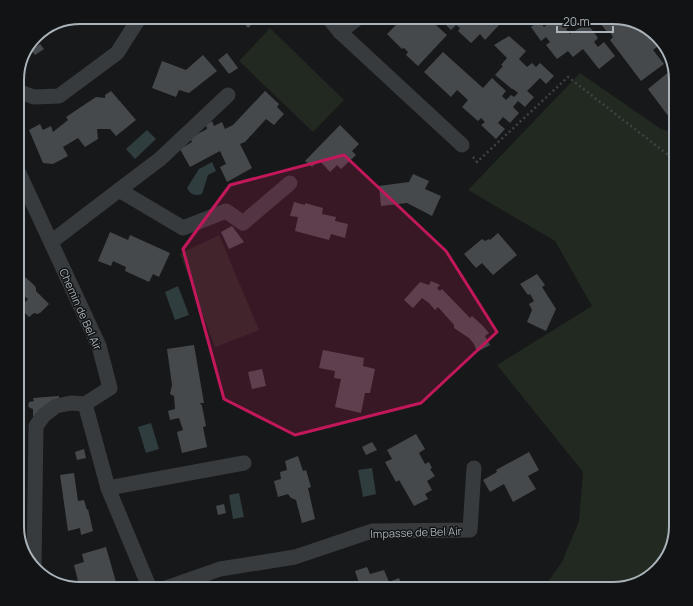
<svg xmlns="http://www.w3.org/2000/svg" width="693" height="606" font-family="Manrope,sans-serif">
  <rect width="100%" height="100%" fill="#171819"/>
  <g fill="#222921">
    <polygon points="270,28 344,100 313,132 239,61"/>
    <polygon points="580,73 661,129 676,133 676,530 658,570 613,589 540,589 547,583 562,562 579,521 583,472 497,365 592,306 555,241 468,190"/>
    <polygon points="219,235 259,330 215,347 180,254"/>
  </g>
  <g fill="#2f3d3f">
    <polygon points="147,130 156,139 135,159 126,149"/>
    <path d="M212,162L216,171L208,175L202,194C194,196 191,195 187,188L199,169Z"/>
    <polygon points="178,286 189,315 175,320 165,292"/>
    <polygon points="151,423 159,449 146,453 138,427"/>
    <polygon points="372,468 376,494 363,497 358,470"/>
    <polygon points="239,493 244,517 233,519 229,495"/>
  </g>
  <g fill="#46494c">
    <polygon points="224,17 260,17 248,28 241,20 236,24 231,17 227,20"/>
    <polygon points="399,17 424,17 426,19 427,17 447,35 418,66 406,55 408,52 404,48 402,49 387,34 396,25 394,23"/>
    <polygon points="438,17 479,17 480,18 481,17 493,17 500,24 485,40 480,34 471,43 458,31 460,28 456,25 451,30"/>
    <polygon points="555,17 564,17 571,26 566,29 570,34 587,23 598,38 594,42 598,47 604,42 615,56 599,69 583,49 573,57 568,51 557,59 546,45 550,42 546,37 541,41 531,27 539,21 544,27 553,20 552,19"/>
    <polygon points="595,17 611,17 616,24 621,20 657,35 661,44 653,50 664,64 641,81 610,40 613,37 610,32 608,33"/>
    <polygon points="509,36 526,51 519,59 527,67 532,63 536,67 540,63 554,76 546,84 540,78 527,91 534,97 525,107 518,101 513,107 519,113 510,123 503,117 498,123 505,129 496,139 481,125 485,122 481,118 478,121 462,107 468,100 457,90 451,97 424,72 443,52 483,88 492,78 506,91 502,96 506,100 511,95 514,97 518,93 513,89 512,89 495,75 503,66 501,65 507,58 494,45"/>
    <polygon points="40,44 44,49 35,55 31,50"/>
    <polygon points="227,53 238,68 229,74 218,60"/>
    <polygon points="203,55 217,71 189,93 179,90 176,97 152,88 162,61 186,70"/>
    <polygon points="670,71 676,80 676,112 669,117 648,89"/>
    <polygon points="111,91 136,120 116,136 110,129 97,129 98,139 85,147 78,138 63,147 68,156 53,164 43,163 29,130 40,124 43,130 51,126 53,132 68,120 66,117 96,97 105,98 105,95"/>
    <polygon points="265,91 279,104 277,107 284,114 274,125 266,119 245,142 240,144 252,168 227,182 220,167 226,164 220,151 190,167 180,149 192,142 190,138 207,129 206,125 212,121 214,126 222,122 225,129 233,125"/>
    <polygon points="340,125 359,144 352,151 356,155 341,169 337,165 330,172 319,160 312,167 305,161"/>
    <polygon points="413,174 429,181 425,189 441,196 432,216 407,203 381,206 379,186 409,182"/>
    <polygon points="294,202 305,205 305,203 323,208 322,214 336,217 335,221 348,224 345,238 331,234 329,240 295,231 298,217 290,216"/>
    <polygon points="232,226 244,242 229,249 221,232"/>
    <polygon points="110,232 128,240 130,235 170,253 159,277 153,274 149,282 125,271 126,267 113,261 111,266 98,261"/>
    <polygon points="498,233 517,255 493,275 482,263 476,268 464,254 482,239 485,241 489,239 490,240"/>
    <polygon points="17,270 34,285 36,288 36,291 49,304 40,313 37,314 34,313 29,317 20,308 28,299 17,290"/>
    <polygon points="537,274 545,285 542,287 556,309 546,331 527,322 532,310 529,304 534,301 530,294 528,295 520,284"/>
    <polygon points="431,281 440,285 437,288 440,291 442,289 470,318 472,316 482,325 489,333 485,336 490,345 477,352 474,344 469,338 454,328 454,325 438,307 435,310 429,303 422,298 413,308 404,300 420,282 429,285"/>
    <polygon points="194,345 204,403 200,403 202,406 206,426 203,427 207,447 182,453 177,432 183,430 179,418 170,420 168,411 175,409 174,396 170,394 172,385 167,349"/>
    <polygon points="323,350 364,358 363,366 375,369 370,393 365,393 361,413 335,407 341,379 334,378 335,371 319,368"/>
    <polygon points="262,369 266,386 252,389 248,372"/>
    <polygon points="59,396 59,398 44,407 33,417 33,409 30,408 28,406 29,402 34,401 33,398"/>
    <polygon points="416,434 425,449 419,453 425,464 429,462 432,468 430,469 435,476 427,481 432,490 425,494 428,499 414,506 399,480 396,482 385,462 392,459 387,450"/>
    <polygon points="372,442 377,450 366,455 362,447"/>
    <polygon points="84,449 86,458 77,460 75,452"/>
    <polygon points="529,452 539,470 528,476 536,489 513,502 504,484 490,492 483,480 497,472 496,470"/>
    <polygon points="298,456 303,471 306,470 311,487 308,488 315,519 302,523 296,500 291,498 288,494 278,497 274,481 281,479 280,472 287,470 285,461"/>
    <polygon points="74,473 78,501 84,500 87,510 88,509 93,531 81,535 80,528 68,531 60,475"/>
    <polygon points="224,504 226,513 218,515 216,506"/>
    <polygon points="106,547 118,589 80,589 74,565 84,562 82,554"/>
    <polygon points="367,567 370,574 384,570 389,582 399,578 403,589 370,589 370,588 366,589 361,589 355,571"/>
  </g>
  <g fill="none" stroke-linecap="round" stroke-linejoin="round">
    <polyline stroke="#3e4245" stroke-width="2.5" stroke-dasharray="2 3" stroke-linecap="butt" points="473,157 477,162 568,77 676,161"/>
    <g stroke="#383b3e" stroke-width="15">
      <polyline points="328,17 340,32 462,145"/>
      <polyline points="340,32 359,17"/>
      <polyline points="17,91 34,97 59,96 117,53 140,17"/>
      <polyline points="17,169 99,346 110,388 85,404 71,403 56,406 44,415 36,426 34,567"/>
      <polyline points="119,190 160,159 228,95"/>
      <polyline points="51,242 119,190 183,228 226,211 243,223 290,183"/>
      <polyline points="85,404 108,488 150,589"/>
      <polyline points="108,488 244,463"/>
      <polyline points="163,589 220,569 295,557 372,531 470,530 474,468"/>
    </g>
  </g>
  <path fill="#c2185b" fill-opacity="0.2" stroke="#c2185b" stroke-width="3" stroke-linejoin="round" d="M344,155L446,251L497,332L421,403L295,435L224,399L183,249L230,185Z"/>
  <g text-anchor="middle" dominant-baseline="central" stroke-width="3" stroke-linejoin="round" paint-order="stroke">
    <g font-size="11" fill="#a9b3b9" stroke="#121314">
      <text transform="translate(81 309) rotate(66)">Chemin de Bel Air</text>
      <text transform="translate(416 532) rotate(-2)">Impasse de Bel Air</text>
    </g>
  </g>
  <path d="M0 0H693V606H0ZM80 24H613A56 56 0 0 1 669 80V526A56 56 0 0 1 613 582H80A56 56 0 0 1 24 526V80A56 56 0 0 1 80 24Z" fill="#121314" fill-rule="evenodd"/>
  <path fill="none" stroke="#a9b3b9" stroke-width="2" d="M80 24H613A56 56 0 0 1 669 80V526A56 56 0 0 1 613 582H80A56 56 0 0 1 24 526V80A56 56 0 0 1 80 24Z"/>
  <path d="M557 26v6h56v-6" fill="none" stroke="#a9b3b9" stroke-width="2"/>
  <text x="563" y="26" font-size="12" fill="#a9b3b9" stroke="#121314" stroke-width="3" paint-order="stroke">20 m</text>
</svg>
